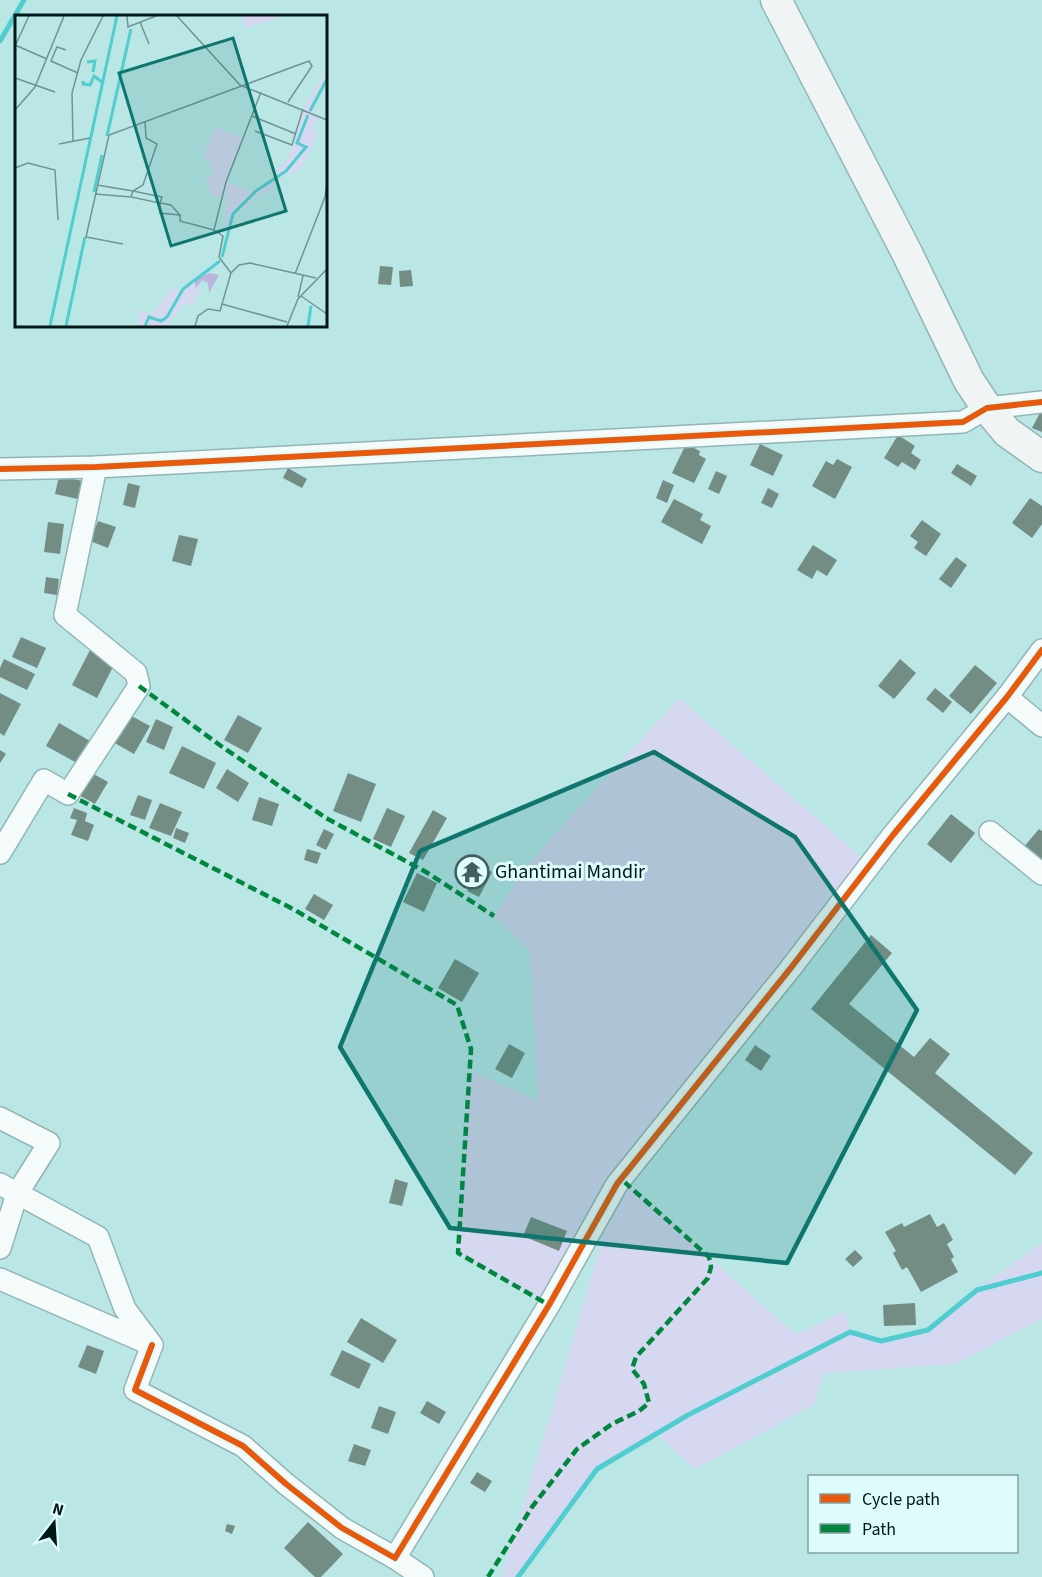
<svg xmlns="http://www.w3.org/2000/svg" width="1042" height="1577" font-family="'Source Sans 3',sans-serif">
  <rect width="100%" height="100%" fill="#bae6e6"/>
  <polygon fill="#d6d8f1" points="679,698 870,865 621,1179 796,1335 845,1311 850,1332 881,1341 928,1330 977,1289 1042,1243 1042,1319 955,1364 824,1373 814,1405 695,1469 656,1434 597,1469 518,1577 502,1577 620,1181 549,1305 458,1253 469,1070 538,1101 530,951 494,916 527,865"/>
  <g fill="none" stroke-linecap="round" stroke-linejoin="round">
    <g stroke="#50cecf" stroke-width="5">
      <polyline points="0,41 24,0"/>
      <polyline points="518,1577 597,1469 688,1415 850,1332 881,1341 928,1330 977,1290 1042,1273"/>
    </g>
  </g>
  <g fill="#738c84">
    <polygon points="380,266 393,267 391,285 378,284"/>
    <polygon points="411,270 413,286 400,287 399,271"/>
    <polygon points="1042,409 1042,432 1032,428"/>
    <polygon points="898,435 915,446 911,453 921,460 915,470 902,462 898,467 884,458"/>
    <polygon points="686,444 700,451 699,455 706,459 694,483 672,473"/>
    <polygon points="760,444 783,455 773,476 750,465"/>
    <polygon points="837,459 852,467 835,499 812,486 826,461 833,465"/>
    <polygon points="957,464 977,476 971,486 951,473"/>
    <polygon points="288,468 307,479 302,488 283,478"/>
    <polygon points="716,471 727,476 719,494 708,489"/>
    <polygon points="59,476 82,481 78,499 55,494"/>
    <polygon points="663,480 674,485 667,503 656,498"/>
    <polygon points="128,483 140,486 135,508 123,505"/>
    <polygon points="768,488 779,494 772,508 761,503"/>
    <polygon points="1030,498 1042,506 1042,524 1032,538 1012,523"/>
    <polygon points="674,499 703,514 700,520 711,526 702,544 661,522"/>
    <polygon points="922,520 941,534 926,556 914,548 918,542 910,536"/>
    <polygon points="98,521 116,527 108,548 90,541"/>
    <polygon points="48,522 64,524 60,554 44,552"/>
    <polygon points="179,535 198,539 191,566 172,561"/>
    <polygon points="813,545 837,560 827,576 817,570 812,579 797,570"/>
    <polygon points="956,557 967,565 951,588 939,579"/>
    <polygon points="46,577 59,579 57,595 44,593"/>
    <polygon points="21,637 46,648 37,668 12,657"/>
    <polygon points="90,650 115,663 97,698 72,685"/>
    <polygon points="4,659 35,674 27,690 0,677 0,668"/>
    <polygon points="900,659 916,673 894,699 878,686"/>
    <polygon points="975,665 997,683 971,714 949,696"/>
    <polygon points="935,688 952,702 943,713 926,699"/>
    <polygon points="0,693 21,704 4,736 0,733"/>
    <polygon points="128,714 150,726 134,754 113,742"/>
    <polygon points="238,715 262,728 248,753 224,740"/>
    <polygon points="156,719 173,727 164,750 146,742"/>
    <polygon points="59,723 90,741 77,763 46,746"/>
    <polygon points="182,746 216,763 204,789 169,773"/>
    <polygon points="0,750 6,754 0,763"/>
    <polygon points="227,769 249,783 238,802 216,788"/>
    <polygon points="88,771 108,782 95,804 75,793"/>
    <polygon points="348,773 376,784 361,822 333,811"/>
    <polygon points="138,795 152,800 145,820 130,815"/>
    <polygon points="259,797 279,804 272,826 252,820"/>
    <polygon points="160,803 182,812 171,836 149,828"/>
    <polygon points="74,808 87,813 85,821 94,825 88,841 71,835 77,820 70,818"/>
    <polygon points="387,808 405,816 391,847 373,839"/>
    <polygon points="433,810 447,818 423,860 409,853"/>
    <polygon points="951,814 975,833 951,863 927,844"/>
    <polygon points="176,828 189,833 185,843 173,838"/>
    <polygon points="324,829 334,834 326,850 316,845"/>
    <polygon points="1039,829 1042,831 1042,863 1023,848"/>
    <polygon points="307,849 321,853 317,864 304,860"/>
    <polygon points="481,866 492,872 479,897 467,891"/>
    <polygon points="417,873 437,883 424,912 403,902"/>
    <polygon points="314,894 333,905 324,920 305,909"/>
    <polygon points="871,935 892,953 849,1004 914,1057 930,1038 950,1054 935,1073 1033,1153 1015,1175 811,1009"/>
    <polygon points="455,959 479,973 462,1002 438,988"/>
    <polygon points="509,1044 525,1053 512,1078 495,1069"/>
    <polygon points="755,1045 771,1056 761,1071 745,1060"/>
    <polygon points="395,1179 408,1183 402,1206 389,1203"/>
    <polygon points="930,1214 937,1227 944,1223 953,1240 947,1244 954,1257 951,1259 958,1272 921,1292 907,1267 902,1270 893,1253 896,1251 885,1232 902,1223 904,1227"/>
    <polygon points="531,1217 567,1231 559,1251 523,1236"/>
    <polygon points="855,1250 863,1258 853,1267 845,1259"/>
    <polygon points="915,1303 916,1325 884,1326 883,1305"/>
    <polygon points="361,1318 397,1340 383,1363 347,1342"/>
    <polygon points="87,1345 104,1351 96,1374 78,1367"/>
    <polygon points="342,1350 371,1364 359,1389 330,1375"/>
    <polygon points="427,1401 446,1412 439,1424 420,1413"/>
    <polygon points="379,1406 396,1412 388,1434 371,1428"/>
    <polygon points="354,1444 371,1450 365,1466 348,1461"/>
    <polygon points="477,1472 492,1481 485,1492 470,1483"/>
    <polygon points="308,1522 343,1554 321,1577 315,1577 284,1548"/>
    <polygon points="227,1524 235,1526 232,1534 225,1531"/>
  </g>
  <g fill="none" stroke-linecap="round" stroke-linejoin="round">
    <defs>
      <g id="minor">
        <polyline points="0,469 96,467 963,422 987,408 1042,402"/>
        <polyline points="1007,697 1042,726"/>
        <polyline points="990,832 1042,874"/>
        <polyline points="0,853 44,780 68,794 139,686 136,673 65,615 96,467"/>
        <polyline points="0,1118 49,1143 17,1194 0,1248"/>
        <polyline points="0,1184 98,1237 125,1309 152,1345 0,1279"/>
        <polyline points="152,1345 135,1390 243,1446 286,1484 342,1528 395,1558 549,1305 617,1184 790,969 893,835 1007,697 1042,650"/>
        <polyline points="395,1558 423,1577"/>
      </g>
      <polyline id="secondary" points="776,0 907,253 969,381 987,408 1007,432 1042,457"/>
    </defs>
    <use href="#minor" stroke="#92b6b6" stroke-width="24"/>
    <use href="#secondary" stroke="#92b6b6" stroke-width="33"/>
    <use href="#minor" stroke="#f5fbfb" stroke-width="21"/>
    <use href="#secondary" stroke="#f0f4f4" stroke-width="30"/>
    <g stroke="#00873e" stroke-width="4.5" stroke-dasharray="9 4.5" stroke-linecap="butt">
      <polyline points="139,686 221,746 326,818 426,872 494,916"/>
      <polyline points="68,794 293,909 457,1005 471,1049 458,1253 549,1305"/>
      <polyline points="488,1577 532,1507 577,1449 612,1424 639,1411 649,1403 644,1384 632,1369 636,1357 708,1278 711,1267 709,1257 621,1179"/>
    </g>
    <defs>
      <g id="cycleway">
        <polyline points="0,469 96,467 963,422 987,408 1042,402"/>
        <polyline points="152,1345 135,1390 243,1446 286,1484 342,1528 395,1558 549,1305 617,1184 790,969 893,835 1007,697 1042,650"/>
      </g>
    </defs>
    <use href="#cycleway" stroke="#defcfc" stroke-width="10"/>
    <use href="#cycleway" stroke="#e8590c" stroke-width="6"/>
  </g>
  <path fill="#0f766e" fill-opacity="0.2" stroke="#0f766e" stroke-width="4.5" stroke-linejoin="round" d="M654,752L795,837L917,1010L787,1263L450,1228L340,1047L420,851Z"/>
  <defs>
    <symbol id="temple-ring" viewBox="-11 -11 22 22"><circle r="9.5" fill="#defcfc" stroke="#415f5f" stroke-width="1.5"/><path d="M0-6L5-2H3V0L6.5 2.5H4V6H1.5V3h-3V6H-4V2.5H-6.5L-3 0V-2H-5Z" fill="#415f5f"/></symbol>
  </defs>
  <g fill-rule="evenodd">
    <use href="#temple-ring" x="453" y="853" width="38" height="38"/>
  </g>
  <g text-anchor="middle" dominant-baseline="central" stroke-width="6" stroke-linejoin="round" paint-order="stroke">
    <g font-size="20" fill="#001717" stroke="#defcfc" text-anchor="start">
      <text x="495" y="872">Ghantimai Mandir</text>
    </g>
  </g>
  <g transform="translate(15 15)">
    <rect width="312" height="312" fill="#bae6e6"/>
    <path d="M226,1H268L231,13ZM312,55V68L304,76L298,98L304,101L297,115L303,118L285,155L264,162L254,176L240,181L229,196L223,193L211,218V170L207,183L196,180L191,160H199L194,145L188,142L201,112L228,124L211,166L235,177L240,173L245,175L273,144L288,94ZM179,265L186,278L180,283L179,289H166L163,298L150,311H124V295L138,299L155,274L165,276Z" fill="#d6d8f1"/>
    <path d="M194,258L204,260L194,278L193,268L187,265L181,273L179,265Z" fill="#bdb3dd"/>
    <path fill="none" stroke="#50cecf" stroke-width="3" d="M72,47L80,46L78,57M68,66V69L75,70L79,61L87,67M295,96L312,64M92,121L116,14M79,177L87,140M207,242L218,199L241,176L271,156L291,132L282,128L293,100M35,311L102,1M51,311L70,222M130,311L134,302L146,306L152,302L168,274L205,246M293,311L296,291"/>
    <path fill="none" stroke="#709393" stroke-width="1.5" d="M112,1L113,12L141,1M162,1L225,70L312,105M125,7L134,29M0,30L32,44M0,31L14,1M51,35L42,32L36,46L63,58M0,63L40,77M0,95L20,72L49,1M237,101L281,119M240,116L277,130L288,94M58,126L57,78L66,45L88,1M44,129L75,123M0,153L13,148L40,155L43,205M82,170L118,176L147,182L145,188L156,190L165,200L145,198V188L116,182L118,176L128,170L142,129L131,123L130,106M80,179L116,182M165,200V206L199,215L211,167L246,77M199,215L208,221L204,242L216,258M108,229L71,222L94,120L294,46L297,51L273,87M280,259L310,182L312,167M286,281L312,299M283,282L288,261M207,289L272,307M180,311L183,301L193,294L205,296L216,258L224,250L235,248L301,263M272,311L283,284L312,254"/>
    <path fill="#0f766e" fill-opacity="0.15" stroke="#0f766e" stroke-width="3" d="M218,23L271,196L156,231L104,58Z"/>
    <rect width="312" height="312" fill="none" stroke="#001717" stroke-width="3"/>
  </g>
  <rect x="808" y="1475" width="210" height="78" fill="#defcfc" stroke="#85a0a0" stroke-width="1.5"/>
  <rect x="820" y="1494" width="30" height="9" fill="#e8590c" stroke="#85a0a0" stroke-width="1.5"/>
  <text x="862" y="1505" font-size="18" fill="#001717">Cycle path</text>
  <rect x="820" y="1524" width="30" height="9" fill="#00873e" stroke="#85a0a0" stroke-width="1.5"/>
  <text x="862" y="1535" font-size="18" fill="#001717">Path</text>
  <g transform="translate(54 1523) rotate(17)" stroke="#defcfc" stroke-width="4.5" paint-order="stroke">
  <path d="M0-4.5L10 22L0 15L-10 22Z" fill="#001717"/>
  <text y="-9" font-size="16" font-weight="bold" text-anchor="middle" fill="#001717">N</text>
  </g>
</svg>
